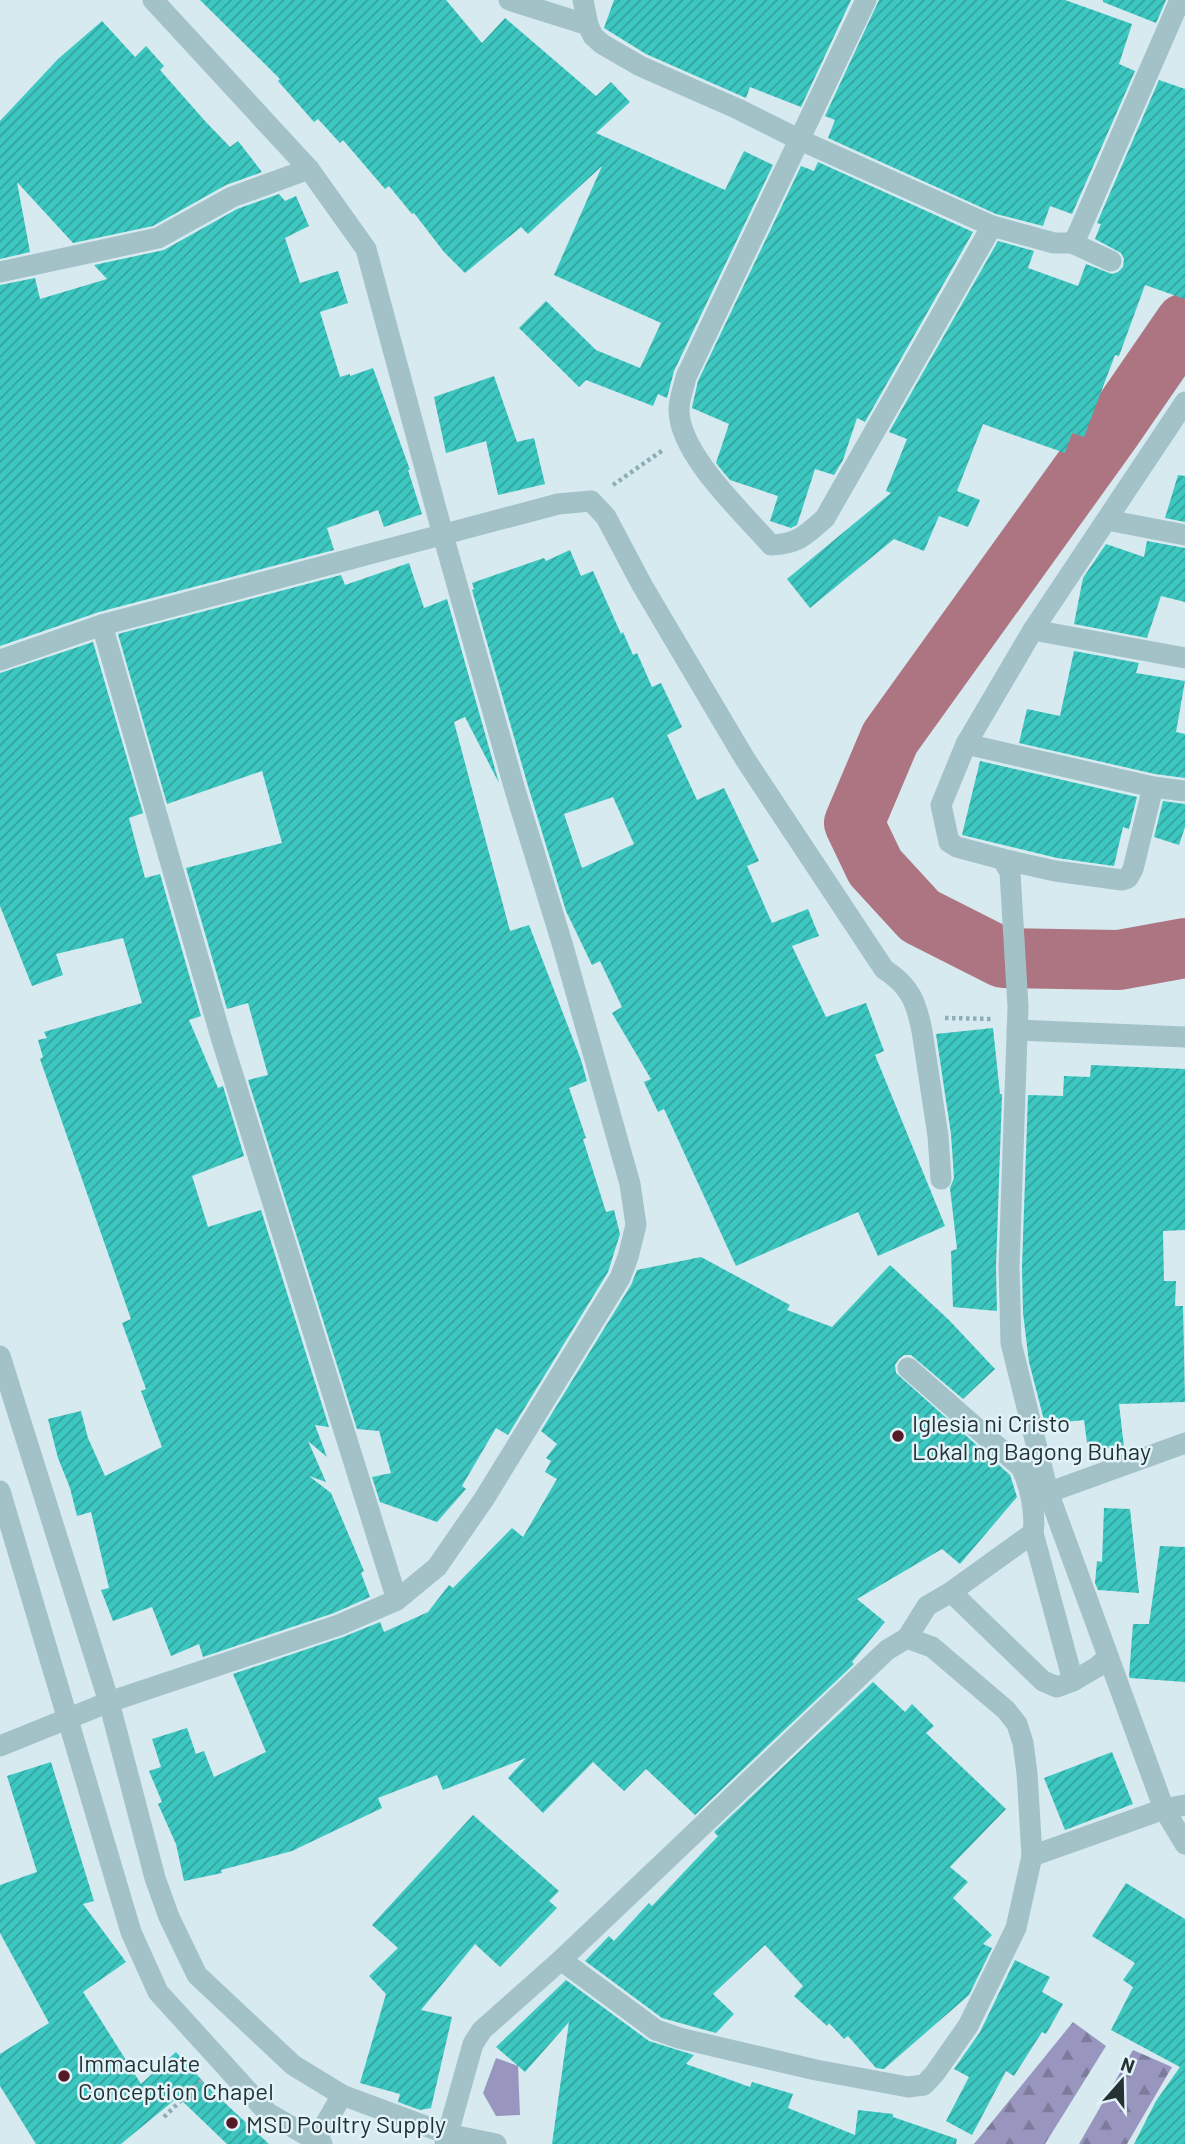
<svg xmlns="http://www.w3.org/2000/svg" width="1185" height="2144" font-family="Barlow,sans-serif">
  <defs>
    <pattern id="forest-firs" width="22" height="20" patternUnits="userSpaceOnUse" patternTransform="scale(1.75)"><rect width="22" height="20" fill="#9896bf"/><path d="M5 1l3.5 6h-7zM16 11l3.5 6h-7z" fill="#7c7b9c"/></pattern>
    <pattern id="building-hatch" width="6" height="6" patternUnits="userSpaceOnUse" patternTransform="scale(1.75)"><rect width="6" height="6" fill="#3dc7c1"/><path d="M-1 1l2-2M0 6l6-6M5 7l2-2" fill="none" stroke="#33a29d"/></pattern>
  </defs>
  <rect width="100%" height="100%" fill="#d6eaf0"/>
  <polygon fill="#9896bf" points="496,2058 518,2066 520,2115 496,2116 483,2093"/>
  <g fill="url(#forest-firs)">
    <polygon points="1073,2022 1106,2046 1045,2144 974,2144"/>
    <polygon points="1133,2050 1172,2067 1127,2144 1079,2144"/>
  </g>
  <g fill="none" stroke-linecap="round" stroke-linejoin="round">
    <polyline stroke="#ad7582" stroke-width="60" points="1185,323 1110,432 890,738 854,823 875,867 920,916 1003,958 1119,960 1185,948"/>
  </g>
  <g fill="url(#building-hatch)" fill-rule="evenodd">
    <polygon points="200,0 446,0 482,43 505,18 596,96 611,82 630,102 596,133 725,190 744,151 773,165 674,371 667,398 658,394 653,406 586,380 579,387 519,328 546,301 596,350 640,368 661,323 554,275 602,166 528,234 521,227 465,273 444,252 414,213 412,214 389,186 385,189 343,140 340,143 318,119 314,122 278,81 280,79"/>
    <polygon points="614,0 851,0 801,107 750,87 746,98 646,54 604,28"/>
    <polygon points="879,0 1065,0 1132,24 1119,64 1135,71 1072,214 1050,206 1043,226 996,214 828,138 835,120 825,116"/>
    <polygon points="1103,0 1166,0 1156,23 1103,2"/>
    <polygon points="102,21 135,57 146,46 164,66 160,70 205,121 230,147 238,141 262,172 226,185 153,226 73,243 17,182 30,252 0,259 0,121 58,59"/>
    <polygon points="1159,80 1185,89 1185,299 1145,285 1119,356 1115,355 1084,437 1072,433 1065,453 983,424 957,491 980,500 968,527 939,516 924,551 894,539 810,608 787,579 891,493 886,491 907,439 889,432 998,241 1034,251 1028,268 1078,286 1086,264 1112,274 1118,272 1123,267 1124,259 1121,253 1095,239 1101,224 1097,223"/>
    <polygon points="818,162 973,232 865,422 857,418 843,460 834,475 815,469 797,525 791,528 770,521 778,496 730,480 724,473 716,463 729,424 692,408 692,407 698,381 801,166 814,171"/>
    <polygon points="279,194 285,201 296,196 309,226 285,238 300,283 338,271 348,303 320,312 340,377 350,374 350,376 373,368 410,470 408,470 422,514 384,527 378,510 327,528 334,550 99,612 0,646 0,285 35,278 40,299 107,279 94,265 164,250 237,209"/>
    <polygon points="494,376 517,442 534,438 545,484 498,495 486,441 446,453 434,397"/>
    <polygon points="1178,475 1185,476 1185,522 1165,518"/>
    <polygon points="1147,541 1185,548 1185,602 1161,596 1147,638 1074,624 1083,578 1106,544 1144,557"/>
    <path d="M570,550L581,576L593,571L621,634L623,632L633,655L637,653L652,687L661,683L682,727L667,735L697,800L724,788L759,861L747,866L772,923L808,909L819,936L792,946L826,1017L866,1003L884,1051L875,1055L945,1226L878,1256L858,1212L736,1266L664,1109L658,1112L644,1082L651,1079L612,1013L622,1007L600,961L592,965L566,911L528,786L472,590L474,589L472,583L544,558L546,561ZM613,797L634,844L582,868L564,814Z"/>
    <polygon points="409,563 424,608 447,599 499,783 465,717 454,722 510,931 529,925 581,1060 587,1081 569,1088 586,1138 583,1139 606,1212 614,1210 620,1234 608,1272 508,1435 496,1428 462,1486 466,1489 437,1522 380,1502 372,1477 391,1473 379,1431 357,1429 248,1080 268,1075 248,1003 227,1009 186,868 282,843 262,771 167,804 118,634 341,575 345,585"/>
    <polygon points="93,642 143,813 129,818 145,878 160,874 201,1016 189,1020 218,1088 223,1086 244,1156 192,1176 208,1227 261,1210 329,1427 315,1425 327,1457 308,1441 326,1482 309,1476 331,1493 364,1571 361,1573 370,1597 334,1613 203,1657 199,1644 171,1656 152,1607 113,1621 101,1590 109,1588 91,1512 77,1516 70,1488 58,1458 48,1419 81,1411 88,1438 105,1476 162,1447 141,1391 146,1389 122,1323 131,1319 40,1059 43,1057 38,1040 47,1038 44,1032 142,1003 123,938 56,954 63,975 32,986 0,906 0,673"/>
    <polygon points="1074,651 1139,663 1136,673 1185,681 1176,732 1185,734 1185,778 1155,774 1019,743 1027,709 1060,716"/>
    <polygon points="980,761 1137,797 1129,829 1123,827 1114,866 1057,858 962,835"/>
    <polygon points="1163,801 1185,804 1185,827 1179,845 1154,837"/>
    <polygon points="993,1028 1000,1094 1002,1094 996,1267 997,1311 953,1307 951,1251 957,1249 950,1188 954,1178 951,1134 936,1034"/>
    <polygon points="1091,1065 1185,1069 1185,1230 1163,1231 1164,1281 1176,1281 1175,1306 1183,1306 1185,1402 1119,1404 1124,1447 1088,1450 1084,1420 1045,1424 1029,1362 1023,1313 1022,1267 1028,1095 1063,1096 1064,1076 1090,1077"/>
    <polygon points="701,1257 790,1305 787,1310 832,1327 890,1265 949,1320 995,1369 963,1399 911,1355 904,1355 899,1359 895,1365 896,1373 1010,1475 1017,1497 960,1564 942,1549 857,1599 885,1622 852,1662 854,1664 695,1815 646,1769 624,1791 593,1762 543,1813 508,1778 526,1758 443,1790 437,1775 378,1798 382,1808 292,1851 221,1870 222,1873 184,1881 176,1844 158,1804 162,1802 149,1771 161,1767 152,1739 187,1728 196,1754 204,1751 214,1777 266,1752 233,1674 343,1637 380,1622 384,1632 428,1612 449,1585 453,1588 512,1528 523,1537 557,1479 545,1472 551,1461 546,1458 557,1444 541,1431 631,1285 637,1270"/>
    <polygon points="1104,1508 1130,1509 1139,1593 1098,1590 1095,1583 1097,1561 1102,1562"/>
    <polygon points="1160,1546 1185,1547 1185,1682 1130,1678 1129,1676 1133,1624 1149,1624"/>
    <polygon points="873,1682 905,1712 912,1704 934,1726 926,1733 1006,1809 950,1867 968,1882 953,1898 992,1935 983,1944 992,1948 969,1995 884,2069 876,2068 848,2036 844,2039 829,2023 827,2026 794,1996 803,1986 765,1945 713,1994 734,2014 716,2033 662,2018 585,1961 609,1936 614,1941 649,1903 652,1906 718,1836 714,1832"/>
    <polygon points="1112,1752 1133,1804 1065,1830 1044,1778"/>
    <polygon points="51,1762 94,1901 83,1904 126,1962 83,1992 141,2084 176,2052 210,2089 269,2144 227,2144 178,2097 121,2144 36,2144 0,2086 0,2054 49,2023 0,1933 0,1885 37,1872 7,1776"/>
    <polygon points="473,1815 559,1891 549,1901 557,1908 500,1967 475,1944 421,2010 452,2017 431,2108 420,2110 398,2102 400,2094 360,2083 386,1994 369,1976 398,1948 372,1925"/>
    <polygon points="1126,1883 1185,1919 1185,2144 1134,2144 1156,2101 1180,2067 1111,2030 1133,1987 1123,1980 1135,1963 1092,1936"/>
    <polygon points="1015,1960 1050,1977 1042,1992 1063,2004 1046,2034 1042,2032 1014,2076 1006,2071 972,2135 946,2121 969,2077 954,2069 980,2032"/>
    <polygon points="566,1980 649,2041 694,2055 686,2064 750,2087 752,2082 793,2094 788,2108 855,2135 858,2110 893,2114 893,2117 957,2139 956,2144 552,2144 569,2022 525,2072 496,2047"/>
  </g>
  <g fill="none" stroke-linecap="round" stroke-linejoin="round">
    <g stroke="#8caeb4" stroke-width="4.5" stroke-dasharray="3.5 3.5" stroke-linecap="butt">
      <polyline points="613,485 663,450"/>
      <polyline points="945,1018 992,1019"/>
      <polyline points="164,2117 203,2079"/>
    </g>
    <g stroke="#a2c2c8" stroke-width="21">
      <polyline points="509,0 588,25 593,36 602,44 640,66 738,109 800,140 992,226 1054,243 1072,243 1111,261"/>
      <polyline points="583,0 588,25"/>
      <path d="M866,0L686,377C684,387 679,399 679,409C678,453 743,513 771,545C798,544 806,535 825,518L992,226"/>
      <polyline points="1072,243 1077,236 1180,0"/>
      <polyline points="0,272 158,238 232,197 309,169"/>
      <polyline points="1185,402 1033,630 966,744 941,805 949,842 957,847 1002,859 1010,872 1018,1007 1009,1267 1011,1343 1048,1492 1164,1809 1185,1844"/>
      <polyline points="1107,520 1185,535"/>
      <polyline points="102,625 221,1037 397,1600"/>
      <polyline points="1033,630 1185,658"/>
      <path d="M0,660L102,625L558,504L591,501L606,517L642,585L745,759L884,969C910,986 916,1001 922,1031L938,1136L941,1179"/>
      <polyline points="966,744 1153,787 1185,791"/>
      <polyline points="1002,859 1055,871 1122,880 1128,878 1133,869 1153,787"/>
      <polyline points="1017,1030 1185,1037"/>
      <polyline points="0,1356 109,1702 155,1878 169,1917 197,1975 293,2065 342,2095 447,2134 496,2144"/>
      <path d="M908,1368L1021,1467C1030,1485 1036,1513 1033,1533L951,1592"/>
      <polyline points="0,1491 131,1932 158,1992 268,2113 322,2144"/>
      <polyline points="1036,1497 1185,1443"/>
      <polyline points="1073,1681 1097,1667 1108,1657"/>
      <polyline points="0,1746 109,1702 339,1625 397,1600 437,1567 484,1499 620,1278 628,1257 636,1225 630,1184 562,943 515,790 443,535 366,249 309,169 153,0"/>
      <polyline points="1032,1856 1164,1809 1185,1805"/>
      <polyline points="561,1960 656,2030 679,2038 816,2070 908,2087 924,2085 935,2073 968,2026 1016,1928 1032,1856 1027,1773 1023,1743 1017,1724 1006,1710 932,1647 907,1638"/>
      <polyline points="314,2144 342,2095"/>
      <polyline points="445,2144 473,2044 482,2030 561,1960 887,1650 907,1638 927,1606 951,1592 1043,1681 1057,1687 1073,1681 1033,1533"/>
    </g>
  </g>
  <g fill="#541a27" stroke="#e2f3f9" stroke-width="2.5">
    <circle cx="898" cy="1436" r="7"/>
    <circle cx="64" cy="2076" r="7"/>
    <circle cx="232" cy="2123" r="7"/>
  </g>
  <g text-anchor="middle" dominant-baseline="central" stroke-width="5" stroke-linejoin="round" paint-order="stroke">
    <g font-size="24" fill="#243233" stroke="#e2f3f9" text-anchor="start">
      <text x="912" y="1422">Iglesia ni Cristo<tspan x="912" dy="28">Lokal ng Bagong Buhay</tspan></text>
      <text x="78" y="2062">Immaculate<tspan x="78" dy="28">Conception Chapel</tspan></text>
      <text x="246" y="2123">MSD Poultry Supply</text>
    </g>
  </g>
  <g transform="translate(1122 2081) rotate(20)" stroke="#e2f3f9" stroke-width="5" paint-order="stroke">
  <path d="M0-5L12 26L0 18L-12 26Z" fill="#243233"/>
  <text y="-10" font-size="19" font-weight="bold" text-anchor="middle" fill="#243233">N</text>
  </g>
</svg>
